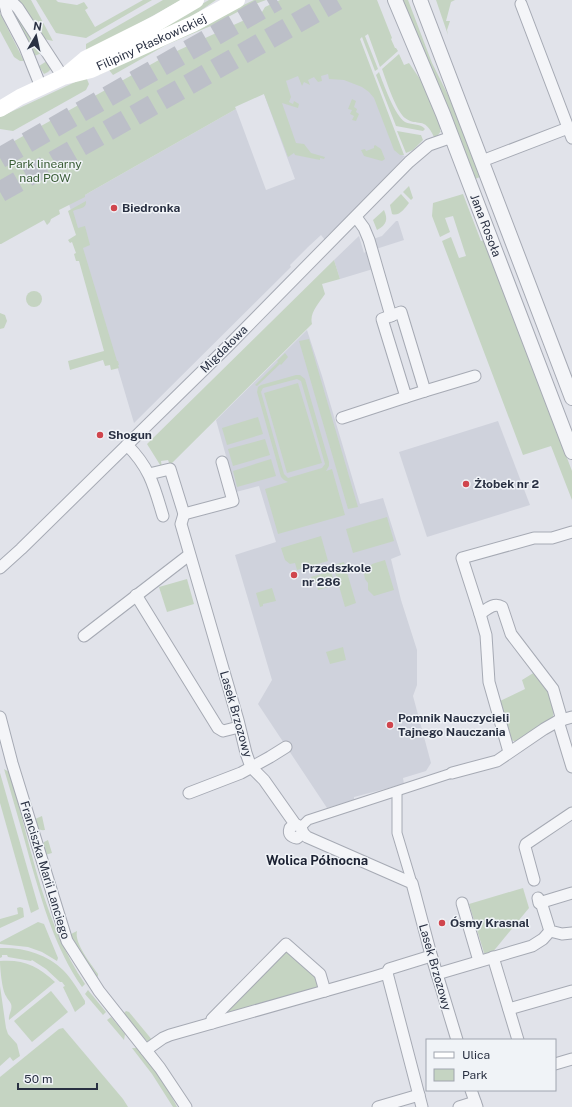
<svg xmlns="http://www.w3.org/2000/svg" width="572" height="1107" font-family="'Public Sans',sans-serif">
  <rect width="100%" height="100%" fill="#e1e3ea"/>
  <g fill="#cfd2dc">
    <polygon points="311,66 372,89 402,155 405,156 356,210 327,236 325,240 321,235 308,247 290,265 291,267 134,423 69,204 236,109 266,190 295,179 264,94"/>
    <polygon points="396,221 398,221 404,240 376,249 373,239 382,236"/>
    <polygon points="359,236 364,253 367,251 373,269 340,279 334,260"/>
    <polygon points="307,330 322,376 360,504 383,498 401,555 391,559 401,600 417,650 417,685 413,696 431,763 426,771 403,778 404,784 354,797 354,800 327,808 258,704 272,680 235,555 276,542 259,486 236,492 216,420"/>
    <polygon points="498,421 530,505 427,537 399,452"/>
  </g>
  <g fill="#c5d4c2" fill-rule="evenodd">
    <polygon points="19,0 31,0 53,41 44,39"/>
    <polygon points="36,0 56,0 58,2 77,5 84,2 88,8 85,10 95,27 143,0 152,0 86,38 56,33"/>
    <polygon points="163,0 181,0 86,53 86,44"/>
    <polygon points="209,0 216,0 181,24 118,46 159,28"/>
    <polygon points="254,0 266,0 245,8 213,25 166,45 113,75 109,70 99,75 96,71 206,23"/>
    <polygon points="280,0 377,0 392,38 391,39 395,48 396,48 398,51 380,67 368,34 365,36 378,69 375,71 362,37 360,39 404,155 400,155 394,150 374,98 369,92 362,87 344,80 329,79 328,74 321,76 322,81 318,82 314,77 308,80 310,85 304,82 302,86 298,76 286,81 291,97 289,102 293,104 294,101 299,104 298,108 282,103 296,143 304,144 311,153 325,157 324,159 320,158 320,160 295,155 294,153 288,157 264,94 235,107 236,109 90,192 85,195 85,197 59,210 60,214 51,219 50,222 47,225 44,220 1,244 0,244 0,149 166,56 262,12 265,7"/>
    <polygon points="402,0 408,0 432,63 453,105 480,177 475,179"/>
    <polygon points="436,0 455,0 451,2 446,21 450,21 447,30 448,35"/>
    <polygon points="13,8 42,53 34,56 12,11"/>
    <polygon points="0,13 24,61 20,61 14,57 0,31"/>
    <path d="M399,54L404,65L409,63L424,85L440,125V131H441L438,135L434,137C424,115 418,128 405,118C396,111 386,80 382,69Z"/>
    <polygon points="47,61 51,69 48,72 44,74 39,66"/>
    <path d="M379,72C383,83 395,116 405,122C411,125 420,123 425,129L423,131L396,126L376,75Z"/>
    <polygon points="86,77 89,84 86,90 13,131 0,129 0,117"/>
    <polygon points="352,99 356,101 354,107 357,109 356,112 359,114 356,121 352,120 354,116 350,114 352,110 348,109"/>
    <polygon points="397,131 420,135 421,135 423,140 413,150 406,153"/>
    <polygon points="375,145 381,149 385,159 382,161 364,156 361,150 365,149 366,151 374,148 374,146"/>
    <polygon points="409,186 413,198 411,200 403,192"/>
    <path d="M401,194L409,203C405,208 399,217 392,214L390,205Z"/>
    <polygon points="463,194 481,241 484,240 572,471 572,500 551,446 523,455 442,241 451,237 459,258 466,256 453,216 445,218 450,232 440,237 432,216 433,203"/>
    <path d="M86,201C87,209 79,208 73,211L78,228L85,226L90,245L83,248L117,361H118L119,365H118L119,368L111,370L110,365L105,366L103,360L70,370L68,361L104,351L79,261H76L74,254L76,253L72,242L70,243L68,240L76,235L68,211Z"/>
    <path d="M384,210C388,219 387,225 377,230L373,220Z"/>
    <path d="M334,260L340,279L322,284L325,294C319,303 309,313 312,324L170,465L168,460L161,461L162,468L147,444Z"/>
    <circle cx="34" cy="299" r="8"/>
    <polygon points="0,313 5,315 7,321 4,328 0,329"/>
    <polygon points="309,339 358,507 348,509 299,341"/>
    <polygon points="285,353 288,357 281,365 280,364 257,386 255,385 278,362 277,361"/>
    <path d="M296,375H300L305,379L329,462V466L326,471L332,469L345,515L278,534L265,489L288,482L284,480L281,477L257,392L258,387L261,385ZM297,379L301,381L325,464L322,468L288,478L284,474L261,392L263,388Z"/>
    <polygon points="298,383 322,463 287,473 264,393"/>
    <polygon points="258,417 263,434 227,445 222,428"/>
    <polygon points="265,439 270,455 233,466 228,449"/>
    <polygon points="271,459 276,476 237,487 233,471"/>
    <polygon points="387,517 394,541 353,553 346,529"/>
    <polygon points="321,536 328,561 297,570 295,563 290,564 285,560 281,548"/>
    <polygon points="385,560 394,590 374,596 368,590 368,583 365,579 364,574 372,564"/>
    <polygon points="344,562 356,603 345,607 333,565"/>
    <polygon points="331,571 335,585 318,590 315,580 312,581 311,577"/>
    <polygon points="187,579 194,604 167,612 159,587"/>
    <polygon points="272,588 276,601 263,604 263,606 260,607 256,593"/>
    <polygon points="343,647 346,660 330,664 326,652"/>
    <path d="M535,672C546,687 557,698 553,717L517,742L511,740L498,702L525,689L522,680Z"/>
    <path d="M4,769L9,772L13,784C32,852 45,925 85,984L82,987C55,948 43,905 30,860C22,830 13,800 4,769Z"/>
    <polygon points="0,773 39,909 31,913 0,803"/>
    <path d="M42,816L45,830C37,831 37,826 35,819Z"/>
    <polygon points="48,840 52,853 45,855 43,846 44,842"/>
    <polygon points="523,888 529,908 492,953 485,956 469,904"/>
    <polygon points="20,907 23,908 24,917 0,928 0,919 18,914 17,908"/>
    <polygon points="38,922 44,924 58,958 57,961 42,952 28,947 0,944 0,942"/>
    <path d="M77,931C74,943 91,964 98,974V976L96,978L81,956L71,936V934Z"/>
    <path d="M0,948C23,947 47,954 63,970C72,979 79,991 85,1001V1004L75,1012L63,987L65,986L62,982H60L46,969L32,960L31,961L8,957L7,955H2V957L0,958Z"/>
    <polygon points="284,951 289,951 319,978 320,987 215,1019"/>
    <path d="M0,961C23,959 38,966 55,982L9,1020C8,1014 13,1010 11,1004C10,1001 7,999 6,996C2,990 0,968 0,961Z"/>
    <polygon points="0,986 6,1028 8,1034 17,1044 20,1056 13,1061 10,1057 0,1066"/>
    <polygon points="88,990 106,1012 103,1015 85,994"/>
    <polygon points="51,991 68,1012 32,1042 14,1021"/>
    <polygon points="126,1011 129,1012 153,1041 147,1041 123,1014"/>
    <polygon points="111,1017 125,1034 124,1040 107,1020"/>
    <polygon points="63,1028 123,1099 128,1107 0,1107 0,1077 59,1029"/>
    <path d="M132,1048H137C152,1066 167,1086 177,1107H173L152,1074Z"/>
  </g>
  <g fill="none" stroke-linecap="round" stroke-linejoin="round">
    <g stroke="#bcbfc8" stroke-width="21" stroke-dasharray="21 10" stroke-linecap="butt">
      <polyline points="0,158 277,0"/>
      <polyline points="0,192 337,0"/>
    </g>
    <defs>
      <g id="pedestrian">
        <polyline points="397,792 397,833 412,883"/>
        <polyline points="301,827 308,820 452,773"/>
      </g>
      <g id="minor">
        <polyline points="4,0 7,13 25,47 41,87"/>
        <polyline points="10,0 18,8 63,77"/>
        <polyline points="521,4 572,138"/>
        <polyline points="482,161 568,128"/>
        <polyline points="356,217 364,228 369,240 391,316"/>
        <polygon points="401,312 425,391 406,397 382,319"/>
        <polyline points="425,391 475,376"/>
        <polyline points="342,418 406,397"/>
        <path d="M127,445C150,468 154,486 163,516"/>
        <polyline points="149,474 170,469 184,514"/>
        <polyline points="184,514 181,524 238,720 246,753 251,767 264,780 295,824 301,827 303,833 307,837 412,883 430,951 457,1040"/>
        <polyline points="184,514 233,501 222,462"/>
        <polyline points="0,568 21,549 228,346 409,162 429,145 452,137"/>
        <polyline points="136,595 218,728 223,731 239,727"/>
        <path d="M480,614C487,609 494,602 502,607L511,634L553,689L562,720"/>
        <polyline points="84,636 189,555"/>
        <polyline points="0,717 12,763 67,941 99,991 160,1068 186,1107"/>
        <polyline points="558,721 572,767"/>
        <polyline points="509,752 489,682 486,635 480,614 462,558 534,538 552,538 572,532"/>
        <polyline points="452,773 497,761 544,729 558,721 572,717"/>
        <polyline points="189,793 241,773 270,757 286,747"/>
        <path d="M295,824L290,828C288,834 291,837 297,838L303,833"/>
        <polyline points="534,880 525,847 526,844 572,813"/>
        <polyline points="538,898 539,903 572,893"/>
        <polyline points="541,902 550,931 562,934 572,933"/>
        <polyline points="462,903 479,961"/>
        <polyline points="493,957 518,1040"/>
        <polyline points="387,973 422,1107"/>
        <polyline points="437,974 532,946 543,939 550,931"/>
        <polyline points="509,1009 572,991"/>
        <polyline points="212,1023 212,1019 286,944 320,974 325,991"/>
        <polyline points="146,1050 163,1038 170,1035 374,977 387,973 389,969 431,956"/>
        <polyline points="555,1064 572,1059"/>
        <polyline points="471,1090 477,1107"/>
        <polyline points="378,1107 419,1095"/>
        <polyline points="459,1107 475,1102"/>
      </g>
      <g id="tertiary">
        <path id="s1" d="M395,0L443,114L572,452"/>
        <polyline points="420,0 572,398"/>
      </g>
    </defs>
    <use href="#pedestrian" stroke="#a6aab4" stroke-width="11"/>
    <use href="#minor" stroke="#a6aab4" stroke-width="13"/>
    <use href="#tertiary" stroke="#a6aab4" stroke-width="16"/>
    <use href="#pedestrian" stroke="#f4f5f8" stroke-width="9"/>
    <use href="#minor" stroke="#f4f5f8" stroke-width="11"/>
    <use href="#tertiary" stroke="#f4f5f8" stroke-width="14"/>
    <g stroke="#fff" stroke-width="16">
      <polyline points="66,75 85,59 157,23 196,0"/>
      <path id="s2" d="M0,109L20,97L63,77L91,70L193,24L237,0"/>
    </g>
  </g>
  <g fill="#d0454d" stroke="#f0f3f7" stroke-width="1.5">
    <circle cx="114" cy="208" r="4"/>
    <circle cx="100" cy="435" r="4"/>
    <circle cx="466" cy="484" r="4"/>
    <circle cx="294" cy="575" r="4"/>
    <circle cx="390" cy="725" r="4"/>
    <circle cx="442" cy="923" r="4"/>
  </g>
  <g text-anchor="middle" dominant-baseline="central" stroke-width="3" stroke-linejoin="round" paint-order="stroke">
    <g font-size="12" fill="#293042" stroke="#f0f3f7">
      <text stroke="none"><textPath href="#s2" startOffset="166">Filipiny Płaskowickiej</textPath></text>
      <text stroke="none"><textPath href="#s1" startOffset="243">Jana Rosoła</textPath></text>
      <text transform="translate(224 349) rotate(-45)">Migdałowa</text>
      <text transform="translate(236 714) rotate(74)">Lasek Brzozowy</text>
      <text transform="translate(45 870) rotate(73)">Franciszka Marii Lanciego</text>
      <text transform="translate(435 967) rotate(74)">Lasek Brzozowy</text>
    </g>
    <g font-size="12" fill="#3a5d36" stroke="#f0f3f7">
      <text x="45" y="164">Park linearny<tspan x="45" dy="14">nad POW</tspan></text>
    </g>
    <g font-size="12" font-weight="bold" fill="#293042" stroke="#f0f3f7" text-anchor="start">
      <text x="122" y="208">Biedronka</text>
      <text x="108" y="435">Shogun</text>
      <text x="474" y="484">Żłobek nr 2</text>
      <text x="302" y="568">Przedszkole<tspan x="302" dy="14">nr 286</tspan></text>
      <text x="398" y="718">Pomnik Nauczycieli<tspan x="398" dy="14">Tajnego Nauczania</tspan></text>
      <text x="450" y="923">Ósmy Krasnal</text>
    </g>
    <g font-size="13" font-weight="bold" fill="#1b2132" stroke="#f0f3f7">
      <text x="317" y="860">Wolica Północna</text>
    </g>
  </g>
  <rect x="426" y="1039" width="130" height="52" fill="#f0f3f7" stroke="#a0a5af"/>
  <rect x="434" y="1052" width="20" height="6" fill="#ffffff" stroke="#a0a5af"/>
  <text x="462" y="1059" font-size="12" fill="#293042">Ulica</text>
  <rect x="434" y="1069" width="20" height="12" fill="#c5d4c2" stroke="#a0a5af"/>
  <text x="462" y="1079" font-size="12" fill="#293042">Park</text>
  <g transform="translate(36 36) rotate(9)" stroke="#f0f3f7" stroke-width="3" paint-order="stroke">
  <path d="M0-3L7 15L0 10L-7 15Z" fill="#293042"/>
  <text y="-6" font-size="11" font-weight="bold" text-anchor="middle" fill="#293042">N</text>
  </g>
  <path d="M18 1083v6h79v-6" fill="none" stroke="#293042" stroke-width="2"/>
  <text x="24" y="1083" font-size="12" fill="#293042" stroke="#f0f3f7" stroke-width="3" paint-order="stroke">50 m</text>
</svg>
